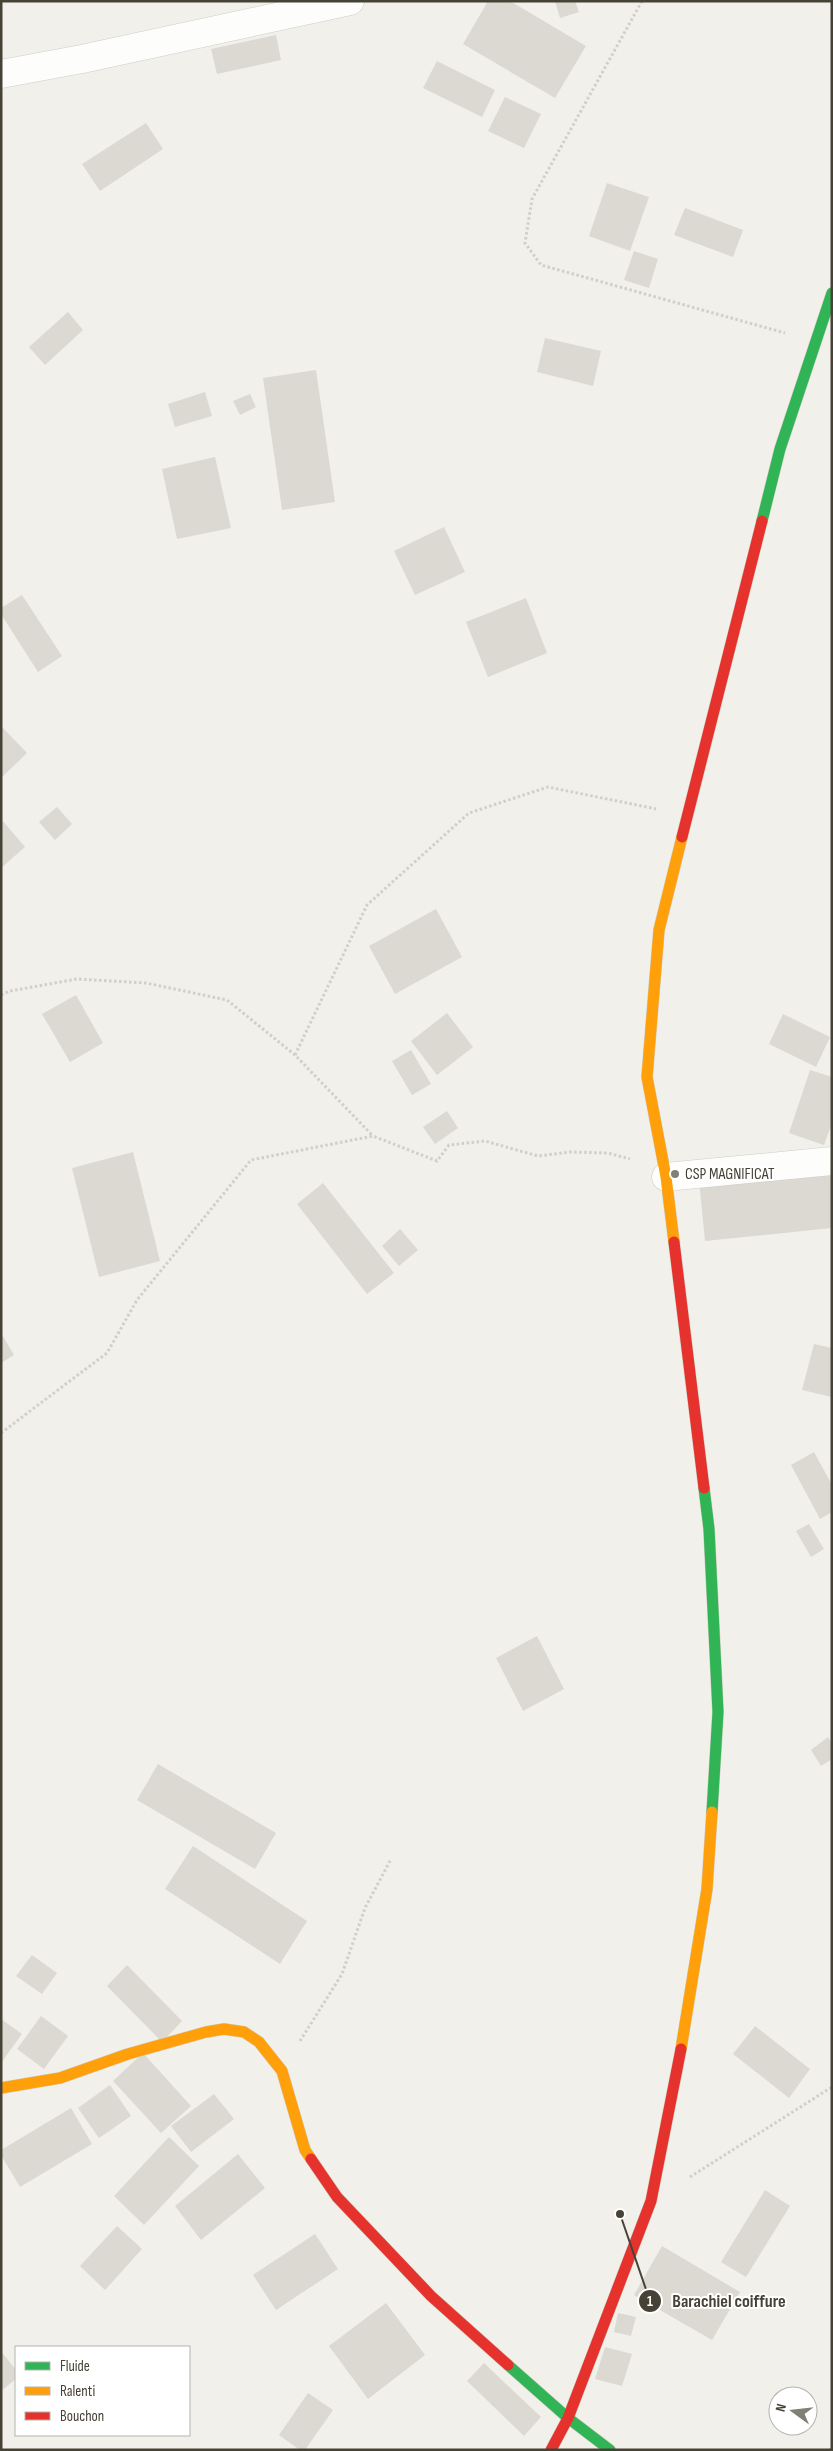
<svg xmlns="http://www.w3.org/2000/svg" width="833" height="2451" font-family="'Sofia Sans Condensed',sans-serif">
  <rect width="100%" height="100%" fill="#f1f0ea"/>
  <g fill="#dbd9d2">
    <polygon points="488,1 510,1 586,46 555,98 463,44"/>
    <polygon points="555,1 575,1 579,12 560,18"/>
    <polygon points="276,35 281,60 217,74 211,49"/>
    <polygon points="437,61 495,90 482,117 423,88"/>
    <polygon points="505,97 541,114 524,148 488,131"/>
    <polygon points="146,123 163,149 100,191 82,164"/>
    <polygon points="607,183 649,197 630,251 589,236"/>
    <polygon points="685,208 743,230 733,257 674,235"/>
    <polygon points="634,251 658,259 649,288 624,280"/>
    <polygon points="68,312 83,330 45,365 29,347"/>
    <polygon points="545,338 601,351 593,386 537,372"/>
    <polygon points="316,370 335,502 282,510 263,378"/>
    <polygon points="205,392 212,416 175,427 168,404"/>
    <polygon points="250,394 256,407 240,415 233,401"/>
    <polygon points="215,457 231,528 177,539 162,469"/>
    <polygon points="444,527 465,572 415,595 394,551"/>
    <polygon points="22,595 62,656 38,672 1,614 1,608"/>
    <polygon points="526,598 547,653 488,677 466,622"/>
    <polygon points="1,726 27,753 1,778"/>
    <polygon points="57,807 72,824 55,840 39,822"/>
    <polygon points="1,819 25,847 1,868"/>
    <polygon points="436,909 462,957 395,994 369,946"/>
    <polygon points="76,995 103,1043 70,1062 42,1014"/>
    <polygon points="447,1013 473,1047 437,1075 411,1041"/>
    <polygon points="783,1014 830,1037 816,1067 769,1044"/>
    <polygon points="411,1050 431,1084 412,1095 392,1061"/>
    <polygon points="810,1070 832,1077 832,1123 824,1145 789,1133"/>
    <polygon points="447,1111 458,1128 435,1144 423,1127"/>
    <polygon points="133,1152 160,1261 99,1277 72,1168"/>
    <polygon points="832,1166 832,1228 705,1241 699,1180"/>
    <polygon points="323,1183 394,1273 367,1294 297,1204"/>
    <polygon points="400,1229 418,1250 399,1266 382,1246"/>
    <polygon points="1,1333 14,1355 1,1363"/>
    <polygon points="814,1344 832,1348 832,1397 802,1390"/>
    <polygon points="814,1452 832,1485 832,1512 820,1519 791,1465"/>
    <polygon points="809,1524 824,1549 811,1557 796,1531"/>
    <polygon points="537,1636 564,1689 523,1711 496,1658"/>
    <polygon points="828,1737 832,1743 832,1759 821,1766 811,1750"/>
    <polygon points="158,1764 276,1833 255,1869 137,1800"/>
    <polygon points="193,1846 307,1921 280,1964 165,1889"/>
    <polygon points="32,1955 57,1973 42,1994 16,1976"/>
    <polygon points="127,1965 182,2021 162,2042 107,1986"/>
    <polygon points="41,2016 68,2036 44,2069 17,2049"/>
    <polygon points="1,2019 22,2034 1,2063"/>
    <polygon points="755,2026 810,2069 789,2098 733,2054"/>
    <polygon points="143,2053 191,2106 161,2133 113,2081"/>
    <polygon points="110,2085 131,2116 99,2138 78,2108"/>
    <polygon points="214,2094 234,2119 191,2152 171,2126"/>
    <polygon points="71,2108 92,2144 20,2187 1,2155 1,2150"/>
    <polygon points="169,2137 199,2166 144,2225 114,2196"/>
    <polygon points="238,2154 265,2188 201,2240 175,2206"/>
    <polygon points="765,2190 790,2206 746,2277 721,2262"/>
    <polygon points="117,2226 142,2249 105,2290 80,2266"/>
    <polygon points="315,2234 338,2269 276,2310 253,2275"/>
    <polygon points="662,2246 740,2292 712,2340 634,2295"/>
    <polygon points="386,2303 425,2355 368,2399 329,2346"/>
    <polygon points="618,2313 636,2317 631,2336 614,2332"/>
    <polygon points="605,2347 632,2354 622,2386 595,2379"/>
    <polygon points="1,2351 16,2370 16,2379 1,2391"/>
    <polygon points="484,2363 541,2417 524,2436 467,2381"/>
    <polygon points="308,2393 333,2410 305,2450 300,2450 279,2435"/>
  </g>
  <g fill="none" stroke-linecap="round" stroke-linejoin="round">
    <defs>
      <g id="street">
        <polyline points="1,74 82,59 350,1"/>
        <polyline points="666,1177 832,1161"/>
      </g>
      <g id="fast">
        <polyline points="762,521 780,449 832,293"/>
        <polyline points="704,1488 709,1529 718,1712 712,1812"/>
        <polyline points="508,2365 568,2418 610,2450"/>
      </g>
      <g id="slow">
        <polyline points="674,1242 666,1177 647,1077 659,930 682,837"/>
        <polyline points="681,2049 707,1889 712,1812"/>
        <polyline points="1,2088 60,2078 128,2054 206,2032 224,2029 244,2032 259,2042 282,2071 305,2150 311,2159"/>
      </g>
      <g id="jam">
        <polyline points="682,837 762,521"/>
        <polyline points="674,1242 704,1488"/>
        <polyline points="311,2159 337,2197 431,2296 508,2365"/>
        <polyline points="551,2450 568,2418 651,2201 681,2049"/>
      </g>
    </defs>
    <use href="#street" stroke="#cfcdc7" stroke-width="29"/>
    <use href="#fast" stroke="#d1cdc1" stroke-width="12"/>
    <use href="#slow" stroke="#d1cdc1" stroke-width="12"/>
    <use href="#jam" stroke="#d1cdc1" stroke-width="12"/>
    <g stroke="#d2cfcb" stroke-width="3" stroke-dasharray="2.5 2.5" stroke-linecap="butt">
      <polyline points="642,1 532,199 525,243 541,265 785,333"/>
      <polyline points="1,995 10,991 77,979 146,983 227,1000 295,1055 372,1135"/>
      <polyline points="295,1055 367,905 469,813 548,787 656,809"/>
      <polyline points="1,1433 107,1353 137,1300 251,1160 373,1136 437,1161 449,1145 485,1141 538,1156 570,1152 608,1153 630,1159"/>
      <polyline points="300,2041 342,1974 365,1908 391,1859"/>
      <polyline points="690,2177 832,2087"/>
      <polyline points="830,2450 832,2448"/>
    </g>
    <use href="#street" stroke="#fdfdfc" stroke-width="28"/>
    <use href="#fast" stroke="#30b455" stroke-width="11"/>
    <use href="#slow" stroke="#ff9f0a" stroke-width="11"/>
    <use href="#jam" stroke="#e5322d" stroke-width="11"/>
  </g>
  <circle fill="#827f75" stroke="#fff" stroke-width="2" cx="675" cy="1174" r="5"/>
  <g text-anchor="middle" dominant-baseline="central" stroke-width="4" stroke-linejoin="round" paint-order="stroke">
    <g font-size="16" fill="#474236" stroke="#fff" text-anchor="start">
      <text x="685" y="1174">CSP MAGNIFICAT</text>
    </g>
  </g>
  <path fill="none" stroke="#474236" stroke-width="2" d="M620 2214L650 2301"/>
  <g fill="#474236" stroke="#fff" stroke-width="2">
    <circle cx="620" cy="2214" r="5"/>
    <circle cx="650" cy="2301" r="12"/>
  </g>
  <g font-size="15" text-anchor="middle" font-weight="bold" fill="#fff">
    <text x="650" y="2306">1</text>
  </g>
  <g font-size="18" text-anchor="middle" font-weight="bold" fill="#474236" stroke="#fff" stroke-width="4" stroke-linejoin="round" paint-order="stroke">
    <text x="729" y="2307">Barachiel coiffure</text>
  </g>
  <rect width="833" height="2451" fill="none" stroke="#474236" stroke-width="5"/>
  <rect x="15" y="2346" width="175" height="90" fill="#ffffff" stroke="#b5b3af"/>
  <rect x="25" y="2362" width="25" height="8" fill="#30b455" stroke="#b5b3af"/>
  <text x="60" y="2371" font-size="15" fill="#474236">Fluide</text>
  <rect x="25" y="2387" width="25" height="8" fill="#ff9f0a" stroke="#b5b3af"/>
  <text x="60" y="2396" font-size="15" fill="#474236">Ralenti</text>
  <rect x="25" y="2412" width="25" height="8" fill="#e5322d" stroke="#b5b3af"/>
  <text x="60" y="2421" font-size="15" fill="#474236">Bouchon</text>
  <g transform="translate(793 2411) rotate(285)"><circle r="24" fill="#ffffff" stroke="#b5b3af"/>
  <path d="M0-4L9 19L0 12L-9 19Z" fill="#827f75"/>
  <text y="-8" font-size="14" font-weight="bold" text-anchor="middle" fill="#474236">N</text>
  </g>
</svg>
